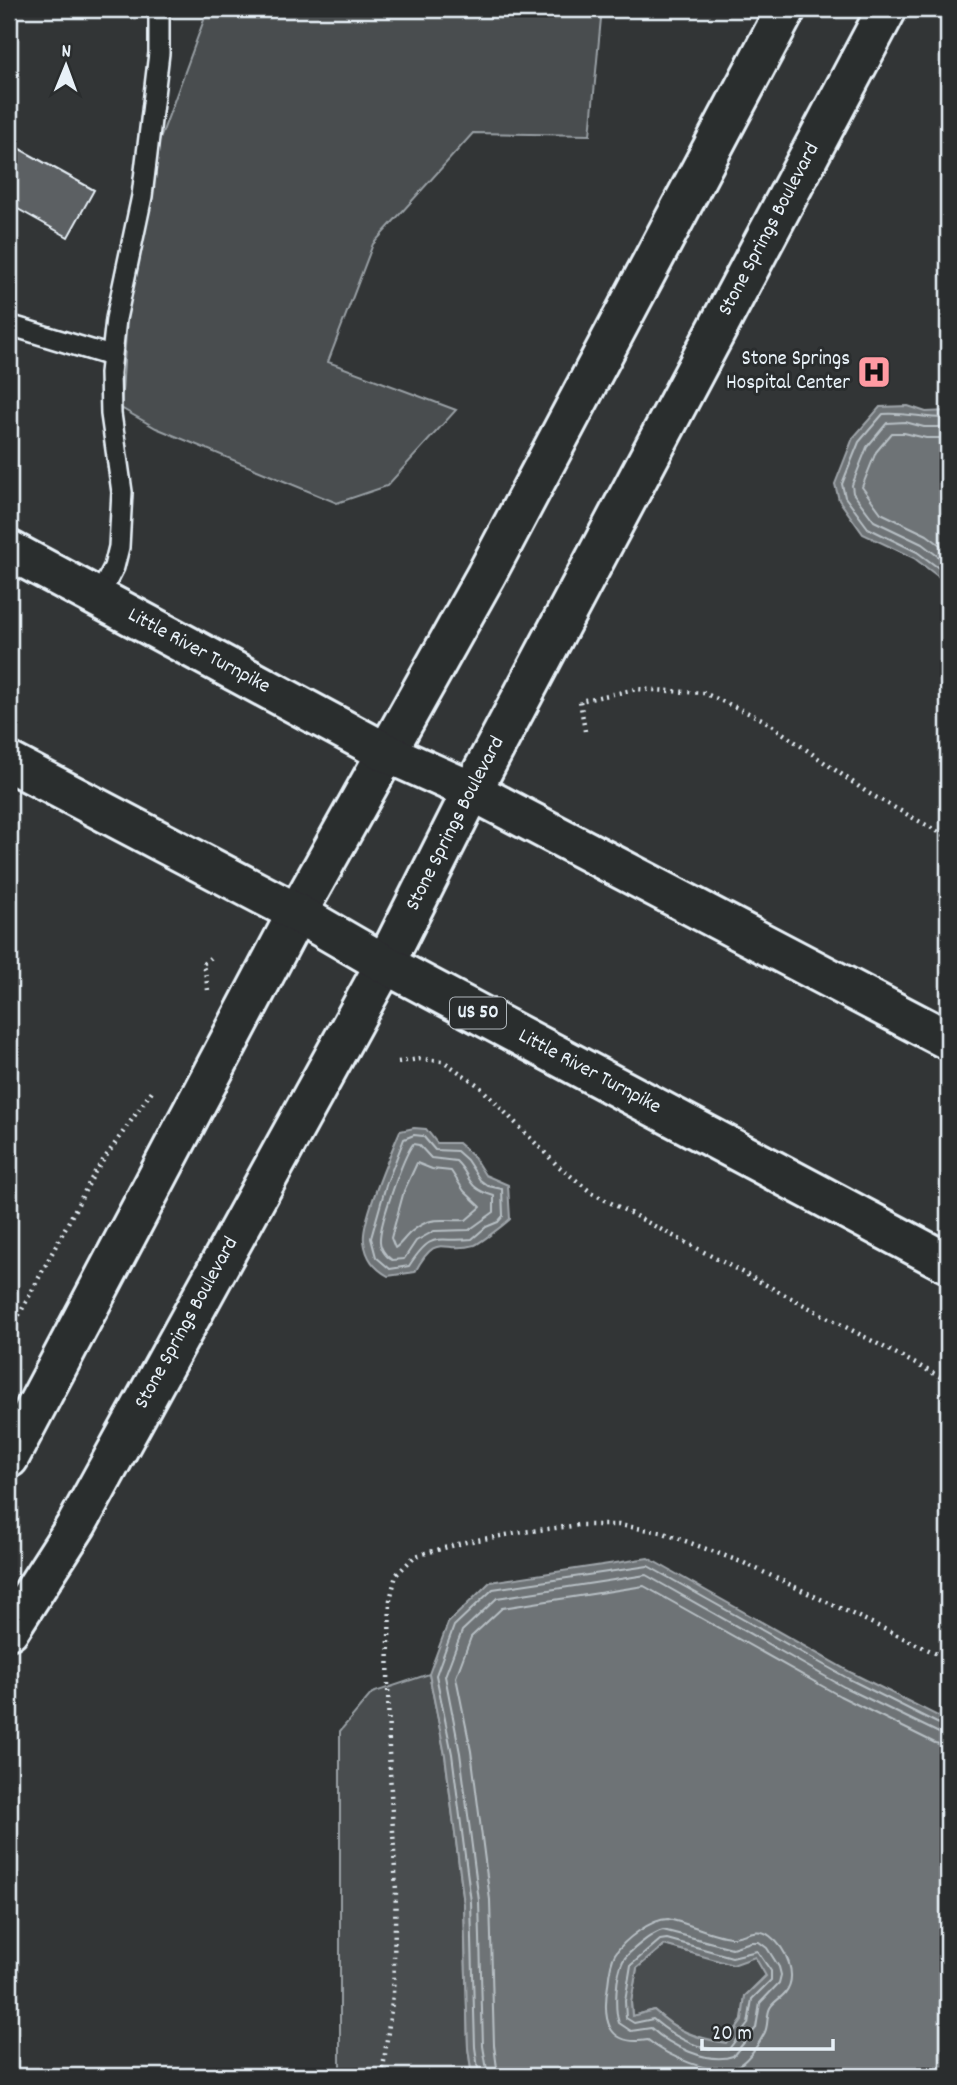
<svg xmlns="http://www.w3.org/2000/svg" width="957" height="2085" font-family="Dekko,sans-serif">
  <rect width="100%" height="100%" fill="#323536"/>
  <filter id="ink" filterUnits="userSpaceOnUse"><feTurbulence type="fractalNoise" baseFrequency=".0143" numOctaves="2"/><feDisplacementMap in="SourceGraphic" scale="14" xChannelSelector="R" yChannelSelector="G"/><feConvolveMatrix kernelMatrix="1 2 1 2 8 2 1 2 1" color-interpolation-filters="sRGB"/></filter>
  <g filter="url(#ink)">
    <g fill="#494d4f" stroke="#989fa4" stroke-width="2">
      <polygon points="208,9 587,9 601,18 590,135 473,133 373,244 328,362 456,410 387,486 337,503 156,428 121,408 134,210"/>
      <polygon points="429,1674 445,1755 464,1904 468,2048 472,2076 340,2076 340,1731 372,1693"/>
      <path d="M665,1945L699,1955L755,1957L766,1975L745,1996L742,2020L726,2043C694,2037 678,2032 654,2010L632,2016L631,2002L637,1968Z"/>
    </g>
    <g fill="#6e7376" stroke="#9fa5aa" stroke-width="2" fill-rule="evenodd">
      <polygon points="908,406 926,412 948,411 948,584 914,558 863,534 839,500 835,484 853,438 880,407"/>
      <path d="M414,1128L426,1129L437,1143H458L473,1156L485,1175L508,1185L510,1219C505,1224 480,1243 475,1245C443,1255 438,1229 415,1272L388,1276C374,1268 366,1258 364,1241C361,1222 391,1152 400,1131Z"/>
      <path d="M648,1558L852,1673L948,1721V2076H472L468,2048L464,1904L445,1755L429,1674L448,1623L490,1582ZM664,1945L733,1965L755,1957L766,1976L745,1996L742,2021L726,2043C694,2038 678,2032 654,2010L632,2016L631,2002L637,1968Z"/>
    </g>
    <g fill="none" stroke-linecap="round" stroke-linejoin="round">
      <g stroke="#b7bfc4" stroke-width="2">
        <path d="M948,418C926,419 905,412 883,414L859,442L842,484L845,497L868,528L917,552L948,575"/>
        <polyline points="948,427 924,427 905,422 887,423 867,447 852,485 853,493 874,521 922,544 948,564"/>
        <polyline points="948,438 926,438 904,433 892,433 876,452 862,487 881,513 927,535 948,551"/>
        <path d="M414,1135L423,1136L435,1150L457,1151L467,1160L480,1180L488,1186L502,1189L503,1216L498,1222L486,1227L472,1239C436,1243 433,1229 409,1266L390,1269L376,1257L371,1238L386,1185L404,1139Z"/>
        <path d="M413,1144L419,1145L431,1158L456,1161C472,1176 465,1188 494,1196V1212L469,1230L434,1231L416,1241L404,1259L392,1260C385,1256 379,1247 380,1238C381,1221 403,1157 413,1144Z"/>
        <path d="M417,1163L432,1169L451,1171L464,1191L481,1207L466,1220C442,1222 433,1214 411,1232C405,1237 401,1244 395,1248L391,1238L404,1191Z"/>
        <path d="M668,1919C688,1923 711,1935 730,1937C745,1938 755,1925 770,1936C786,1948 799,1976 785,1993C781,1998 773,2002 770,2008C766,2016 769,2026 764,2034C758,2045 748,2061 737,2066C713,2078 666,2055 648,2040C607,2047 602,2019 608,1985C609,1975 610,1963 615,1954C624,1940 651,1919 668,1919Z"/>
        <path d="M663,1930L732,1948L751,1942H759L767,1948L779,1967L781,1975L779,1983L760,2003L756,2028L733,2056C708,2065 669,2045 651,2028L631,2031L619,2023C614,2009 616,1974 623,1961C628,1952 653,1932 663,1930Z"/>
        <path d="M667,1939L732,1957L757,1951L771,1971V1980L752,1999L748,2024L729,2049C701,2053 673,2036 653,2019L634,2023L626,2018L625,2001L631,1965L660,1940Z"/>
        <polyline points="479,2076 475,2047 471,1902 452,1754 436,1675 454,1626 493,1589 648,1566 849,1679 943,1726 948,1726"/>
        <polyline points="488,2076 483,2046 479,1901 460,1753 445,1676 462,1631 497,1598 646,1575 844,1687 939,1733 948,1735"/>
        <polyline points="498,2076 494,2045 490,1900 471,1751 456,1677 471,1637 502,1608 644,1586 840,1696 935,1743 948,1746"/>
      </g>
    </g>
    <polygon fill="#5c6063" stroke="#e8f1f8" stroke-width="2" points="9,143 94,190 68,237 9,204"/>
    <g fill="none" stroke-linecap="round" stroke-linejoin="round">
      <defs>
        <g id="lane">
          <polyline points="9,325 111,356"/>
          <polyline points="98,598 114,567 119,547 122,492 111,414 110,373 116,319 142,196 159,53 159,9"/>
        </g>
        <g id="secondary">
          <polyline points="9,1458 297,913 486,575 786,9"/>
          <path id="s1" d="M9,1630L77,1524L385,964L472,791L887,9"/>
        </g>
        <g id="highway">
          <path id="s2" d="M9,550L387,753L472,791L948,1040"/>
          <path id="s3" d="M9,762L297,913L385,964L948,1263"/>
        </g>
      </defs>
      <use href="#lane" stroke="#e8f1f8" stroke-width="24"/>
      <use href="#secondary" stroke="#e8f1f8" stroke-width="44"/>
      <use href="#highway" stroke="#e8f1f8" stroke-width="44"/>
      <g stroke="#e8f1f8" stroke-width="4.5" stroke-dasharray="2 5" stroke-linecap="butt">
        <polyline points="585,731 580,701 637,689 704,693 764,720 868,793 948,837"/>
        <polyline points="208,990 205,971 202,965 210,958"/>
        <polyline points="398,1062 420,1059 443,1061 478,1085 556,1164 592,1193 948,1381"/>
        <polyline points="9,1334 95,1172 154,1088"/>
        <polyline points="382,2076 393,1995 396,1891 389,1752 388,1682 390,1600 396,1575 415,1556 466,1542 523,1532 580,1525 619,1525 661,1532 744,1563 948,1659"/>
      </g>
      <use href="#lane" stroke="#2a2d2e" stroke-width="19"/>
      <use href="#secondary" stroke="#2a2d2e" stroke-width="38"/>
      <use href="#highway" stroke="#2a2d2e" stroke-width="38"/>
    </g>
  </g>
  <defs>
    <symbol id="hospital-square" viewBox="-11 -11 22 22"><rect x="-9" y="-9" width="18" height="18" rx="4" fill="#ff9aa2" stroke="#2a2d2e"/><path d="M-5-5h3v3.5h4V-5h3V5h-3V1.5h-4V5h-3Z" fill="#111"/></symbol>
  </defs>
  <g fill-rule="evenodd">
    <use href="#hospital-square" x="855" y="353" width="38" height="38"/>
  </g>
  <g text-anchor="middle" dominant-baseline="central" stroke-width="6" stroke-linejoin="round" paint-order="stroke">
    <rect fill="#2a2d2e" stroke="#afb6bb" stroke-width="2" x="450" y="997.5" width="56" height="31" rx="5"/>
    <g font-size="19" font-weight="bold" fill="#e8f1f8">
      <text x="478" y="1013">US 50</text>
    </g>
    <g font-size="21" fill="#e8f1f8" stroke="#2a2d2e">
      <text stroke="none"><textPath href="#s1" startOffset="1594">Stone Springs Boulevard</textPath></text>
      <text stroke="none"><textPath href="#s2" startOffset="215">Little River Turnpike</textPath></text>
      <text stroke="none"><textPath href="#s1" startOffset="922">Stone Springs Boulevard</textPath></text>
      <text stroke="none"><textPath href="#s3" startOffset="658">Little River Turnpike</textPath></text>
      <text stroke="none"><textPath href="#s1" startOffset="355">Stone Springs Boulevard</textPath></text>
    </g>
    <g font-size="21" fill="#e8f1f8" stroke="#2a2d2e" text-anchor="end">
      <text x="850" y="360">Stone Springs<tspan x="850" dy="24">Hospital Center</tspan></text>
    </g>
  </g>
  <rect width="957" height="2085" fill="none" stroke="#2a2d2e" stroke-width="35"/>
  <rect x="18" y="18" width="922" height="2050" fill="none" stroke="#e8f1f8" stroke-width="2.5" filter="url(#ink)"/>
  <g transform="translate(66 66) rotate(1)" stroke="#2a2d2e" stroke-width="5" paint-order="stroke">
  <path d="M0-5L12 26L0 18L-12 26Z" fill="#e8f1f8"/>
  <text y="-10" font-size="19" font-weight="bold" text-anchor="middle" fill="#e8f1f8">N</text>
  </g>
  <path d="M702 2039v10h131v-10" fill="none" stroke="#e8f1f8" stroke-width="3.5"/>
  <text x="712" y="2039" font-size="21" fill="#e8f1f8" stroke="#2a2d2e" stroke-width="5" paint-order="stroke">20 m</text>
</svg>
